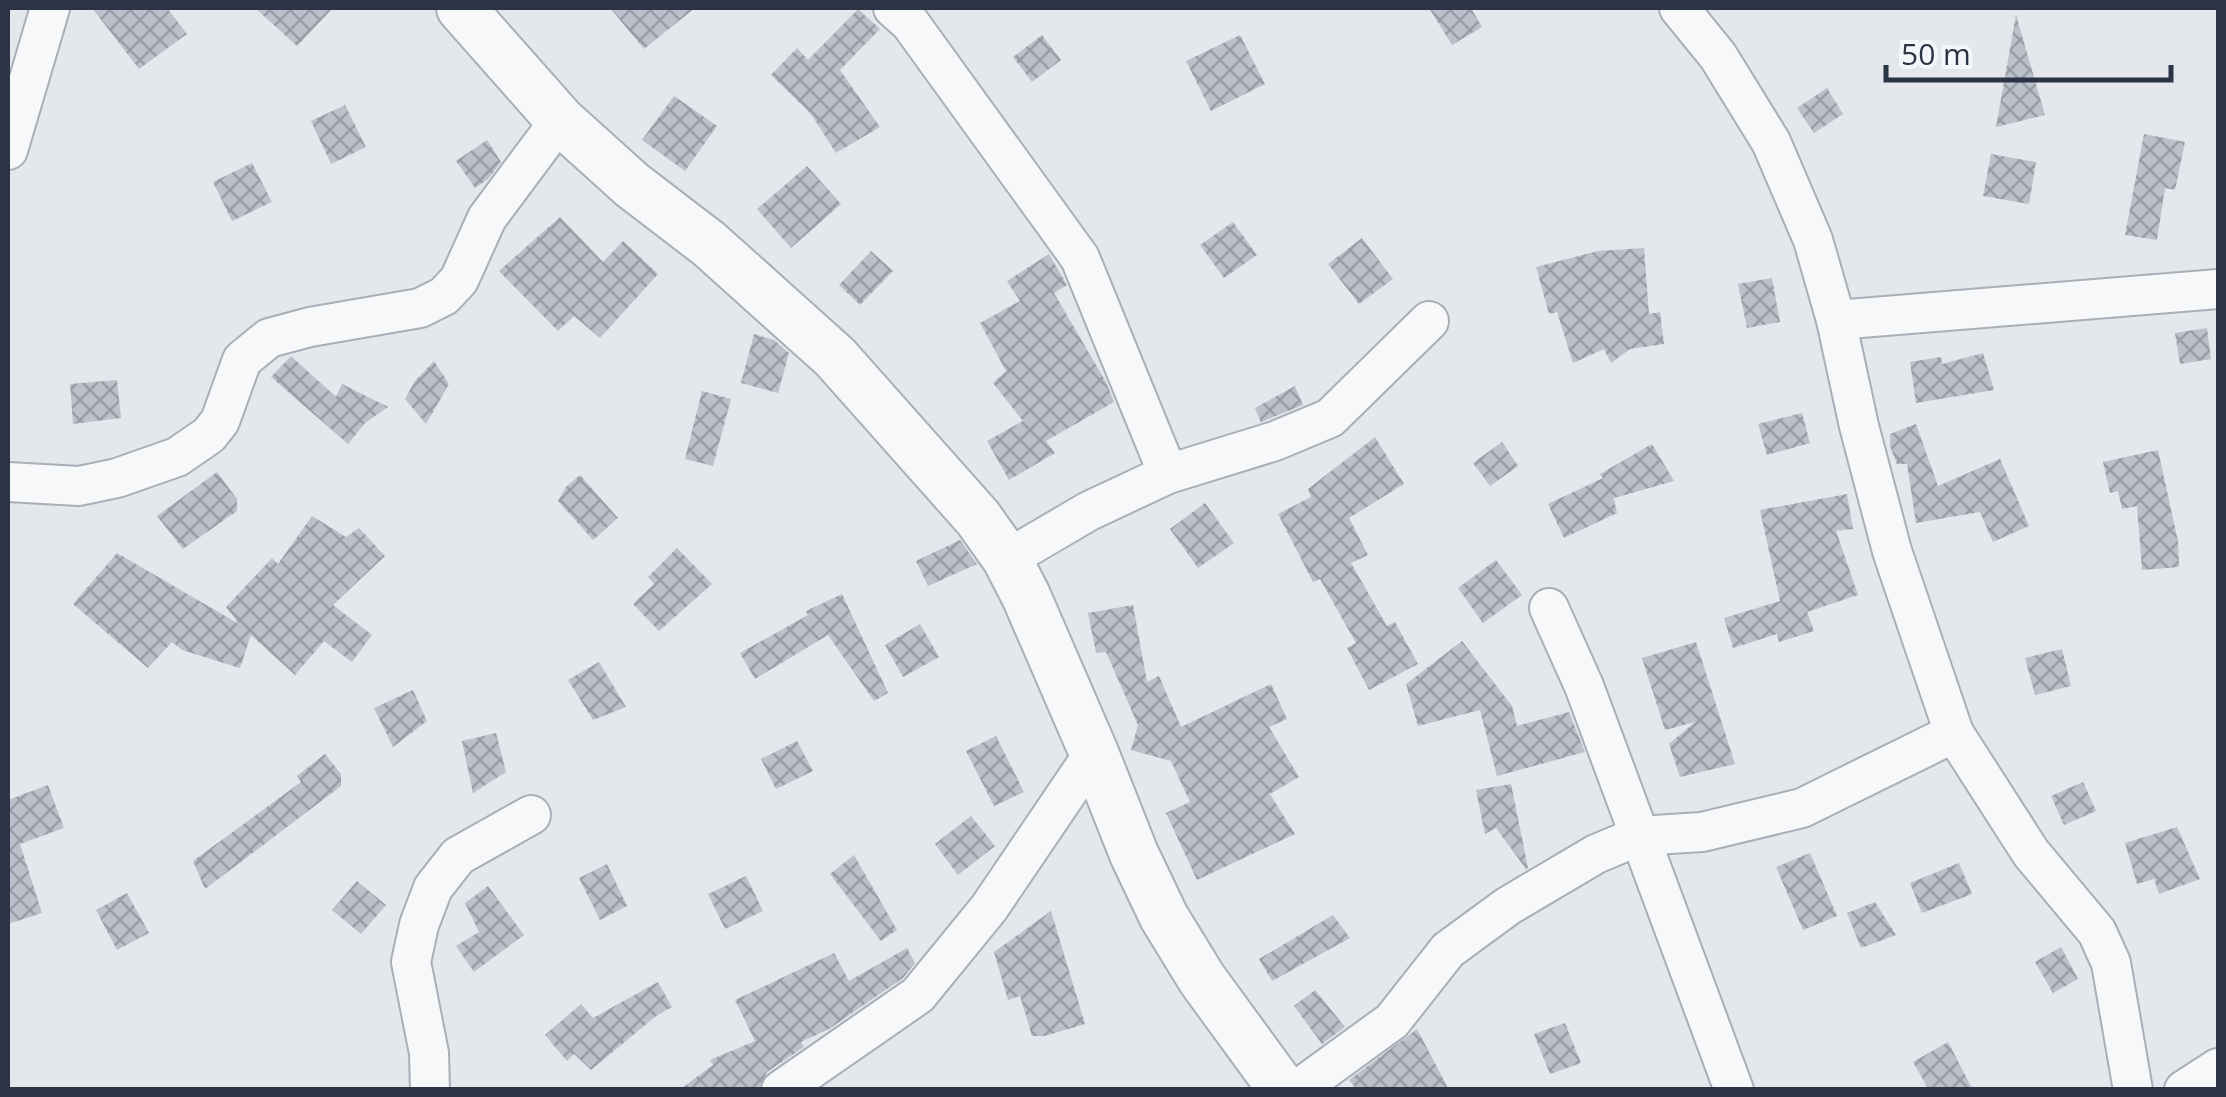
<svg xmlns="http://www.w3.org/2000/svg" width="2226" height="1097" font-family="'Open Sans',sans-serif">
  <defs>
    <pattern id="building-cross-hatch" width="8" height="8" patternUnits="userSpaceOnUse" patternTransform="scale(2.5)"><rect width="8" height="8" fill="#bbc0ca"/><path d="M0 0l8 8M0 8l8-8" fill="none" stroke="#989da6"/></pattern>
  </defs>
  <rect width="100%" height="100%" fill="#e4e7ec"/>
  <g fill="url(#building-cross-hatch)">
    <polygon points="92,8 167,8 187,34 139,69"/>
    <polygon points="255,8 333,8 297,46"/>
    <polygon points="610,8 695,8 644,49"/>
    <polygon points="1429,8 1471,8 1482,27 1452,45"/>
    <polygon points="858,9 880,29 840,70 880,127 836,153 811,114 771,75 797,48 808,60"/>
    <polygon points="2016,15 2045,115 1996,127"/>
    <polygon points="1042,35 1061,60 1032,82 1013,57"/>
    <polygon points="1240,35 1265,84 1211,111 1186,61"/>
    <polygon points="1827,88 1843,114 1814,133 1797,108"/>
    <polygon points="674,96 717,126 685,171 642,140"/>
    <polygon points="345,105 366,147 331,164 311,121"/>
    <polygon points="2144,134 2185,142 2175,190 2165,188 2157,240 2125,235"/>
    <polygon points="487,140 501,162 488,179 475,188 456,161"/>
    <polygon points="1991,154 2036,162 2029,204 1983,196"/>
    <polygon points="252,163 272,202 232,221 213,182"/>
    <polygon points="807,166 841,204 791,248 757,209"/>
    <polygon points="560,217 603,262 623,241 658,274 600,338 574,316 558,331 499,271"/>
    <polygon points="1233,222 1257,255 1224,278 1200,245"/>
    <polygon points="1362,238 1393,279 1359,304 1328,264"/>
    <polygon points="1644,248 1649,314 1660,312 1664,344 1630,349 1611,363 1604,349 1573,363 1557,312 1549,314 1536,267 1598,251"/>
    <polygon points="871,251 893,271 860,305 839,285"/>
    <polygon points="1049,254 1067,285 1054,293 1106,382 1114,402 1046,441 1055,453 1009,480 987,441 1023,421 993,383 1006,371 980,323 1020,301 1007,281"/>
    <polygon points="1772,278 1780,322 1747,328 1738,284"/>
    <polygon points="2207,328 2211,359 2180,364 2175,333"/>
    <polygon points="754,334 774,340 789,353 778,393 741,383"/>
    <polygon points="1983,353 1994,390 1916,403 1910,362 1941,357 1942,364"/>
    <polygon points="291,356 336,397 342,384 388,407 365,423 348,444 271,377"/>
    <polygon points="434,361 449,384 426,424 405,399 415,381"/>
    <polygon points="117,380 121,418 73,424 70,384"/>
    <polygon points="1295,386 1303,405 1261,422 1255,408"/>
    <polygon points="702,391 731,399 713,466 685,459"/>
    <polygon points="1802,413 1810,443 1767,455 1758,424"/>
    <polygon points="1916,424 1938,486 2000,459 2029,526 1993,542 1980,512 1916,523 1907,464 1897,464 1890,446 1890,434"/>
    <polygon points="1375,437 1404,484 1349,518 1368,555 1351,563 1387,626 1395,622 1418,664 1369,690 1347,648 1356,643 1320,579 1313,582 1278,514 1311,497 1308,489"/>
    <polygon points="1502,442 1518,466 1490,486 1473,463"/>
    <polygon points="1652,444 1674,481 1614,498 1613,495 1617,513 1564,538 1548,504 1603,478 1600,474"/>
    <polygon points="2158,450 2178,541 2179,567 2142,570 2137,506 2122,509 2118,491 2110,493 2103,462"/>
    <polygon points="217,472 237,499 237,511 183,549 157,516"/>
    <polygon points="580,475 618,518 593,540 558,501 566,487"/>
    <polygon points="1847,494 1853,529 1836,531 1858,595 1807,612 1814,631 1779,642 1777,634 1733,648 1724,618 1780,601 1760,510"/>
    <polygon points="1205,503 1234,543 1198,568 1170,529"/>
    <polygon points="312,516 346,537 359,528 385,556 333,605 372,635 352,662 324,641 295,675 251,635 240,668 182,650 172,642 148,668 73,604 117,553 239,624 226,607 272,558 278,564"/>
    <polygon points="960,540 977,564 928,586 916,561"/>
    <polygon points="677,548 712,584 659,631 633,604 654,584 648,577"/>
    <polygon points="1496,560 1522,595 1483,623 1458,588"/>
    <polygon points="842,594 888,693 874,701 828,635 755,679 740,653 808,615 806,611"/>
    <polygon points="1133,605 1147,682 1159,676 1181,727 1271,684 1287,719 1269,727 1299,777 1270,794 1295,834 1197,880 1166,813 1190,802 1171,761 1131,750 1138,725 1106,652 1096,653 1088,613"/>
    <polygon points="920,624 939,657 903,677 885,645"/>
    <polygon points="1462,641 1512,706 1517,726 1569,712 1585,752 1497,776 1480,710 1418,726 1406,684"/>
    <polygon points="1696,642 1735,764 1680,777 1669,744 1695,722 1665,730 1642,658"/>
    <polygon points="2062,649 2071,686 2035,695 2025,658"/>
    <polygon points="599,662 626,707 593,720 568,680"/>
    <polygon points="413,690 427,721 393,747 374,708"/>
    <polygon points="496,733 506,772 473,793 462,741"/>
    <polygon points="996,736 1024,792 994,806 966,751"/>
    <polygon points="797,741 813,771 776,789 761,759"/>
    <polygon points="325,754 341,774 341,786 205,889 193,861 301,782 297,776"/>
    <polygon points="2083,782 2096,811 2064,825 2051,796"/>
    <polygon points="1511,784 1528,868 1526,869 1496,828 1485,834 1476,790"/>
    <polygon points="48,785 64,828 20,844 42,913 8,924 8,800"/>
    <polygon points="971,816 995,846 958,875 935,844"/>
    <polygon points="2177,827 2200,879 2159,894 2154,879 2137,884 2125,843"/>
    <polygon points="1810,853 1837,916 1803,930 1776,867"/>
    <polygon points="854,855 897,930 881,941 830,874"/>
    <polygon points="1959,863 1972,894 1922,913 1910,883"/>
    <polygon points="607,864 627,906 600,920 579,878"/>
    <polygon points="746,876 763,911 725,929 708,894"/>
    <polygon points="357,881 386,905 361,934 332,910"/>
    <polygon points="488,886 524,935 474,972 456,946 479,932 465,903"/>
    <polygon points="127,893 149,933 117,950 96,910"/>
    <polygon points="1875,902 1896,935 1861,948 1847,913"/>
    <polygon points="1051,911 1085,1024 1045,1036 1032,1036 1020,996 1008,1000 994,952"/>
    <polygon points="1333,915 1350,938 1272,981 1259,959"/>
    <polygon points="2061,947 2078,979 2053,993 2035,962"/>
    <polygon points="907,948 915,963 903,978 829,1029 801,1042 804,1047 767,1072 759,1090 679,1090 713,1065 710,1060 755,1041 735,1000 834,953 849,981"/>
    <polygon points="658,982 672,1007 656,1016 591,1070 574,1054 567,1061 545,1035 581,1004 593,1018"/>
    <polygon points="1315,990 1345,1027 1322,1044 1294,1006"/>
    <polygon points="1565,1023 1581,1063 1550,1074 1534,1034"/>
    <polygon points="1417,1029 1449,1090 1357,1090 1349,1080"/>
    <polygon points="1948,1042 1973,1090 1929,1090 1913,1062"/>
  </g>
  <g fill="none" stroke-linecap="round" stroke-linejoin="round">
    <defs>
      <g id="minor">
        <polyline points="893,8 910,23 1080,258 1168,474"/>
        <polyline points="1679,8 1718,56 1771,142 1813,240 1836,320 1859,426 1892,551 1954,733 2031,853 2097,932 2111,963 2133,1090"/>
        <polyline points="8,150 50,8"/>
        <polyline points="1836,320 2218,289"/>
        <polyline points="8,482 79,486 117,478 177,457 209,435 220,421 242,360 269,338 310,327 420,308 444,296 459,280 487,218 560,120"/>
        <polyline points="1007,559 1089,511 1168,474 1275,441 1330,418 1429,321"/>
        <polyline points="1549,608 1584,686 1734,1090"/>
        <polyline points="430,1090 429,1053 411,962 419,925 433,888 458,856 531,815"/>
        <polyline points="781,1090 918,995 989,908 1094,753"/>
        <polyline points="1297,1090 1392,1021 1448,950 1508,906 1596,854 1639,836 1702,832 1802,808 1954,733"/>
        <polyline points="2184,1090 2218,1068"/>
      </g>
      <polyline id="tertiary" points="461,8 560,120 632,185 709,244 835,357 978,518 1007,559 1026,596 1094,753 1134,854 1164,917 1202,979 1283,1090"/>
    </defs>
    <use href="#minor" stroke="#a9aeb7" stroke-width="42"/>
    <use href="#tertiary" stroke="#a9aeb7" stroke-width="52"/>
    <use href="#minor" stroke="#f7f8fa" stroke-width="38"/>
    <use href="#tertiary" stroke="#f7f8fa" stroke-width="48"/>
  </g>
  <rect width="2226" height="1097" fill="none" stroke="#2b3445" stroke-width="20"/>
  <path d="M1886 65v15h285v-15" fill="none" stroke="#2b3445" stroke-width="5"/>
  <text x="1901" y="65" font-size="30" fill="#2b3445" stroke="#f4f6f9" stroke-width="8" paint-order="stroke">50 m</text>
</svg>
